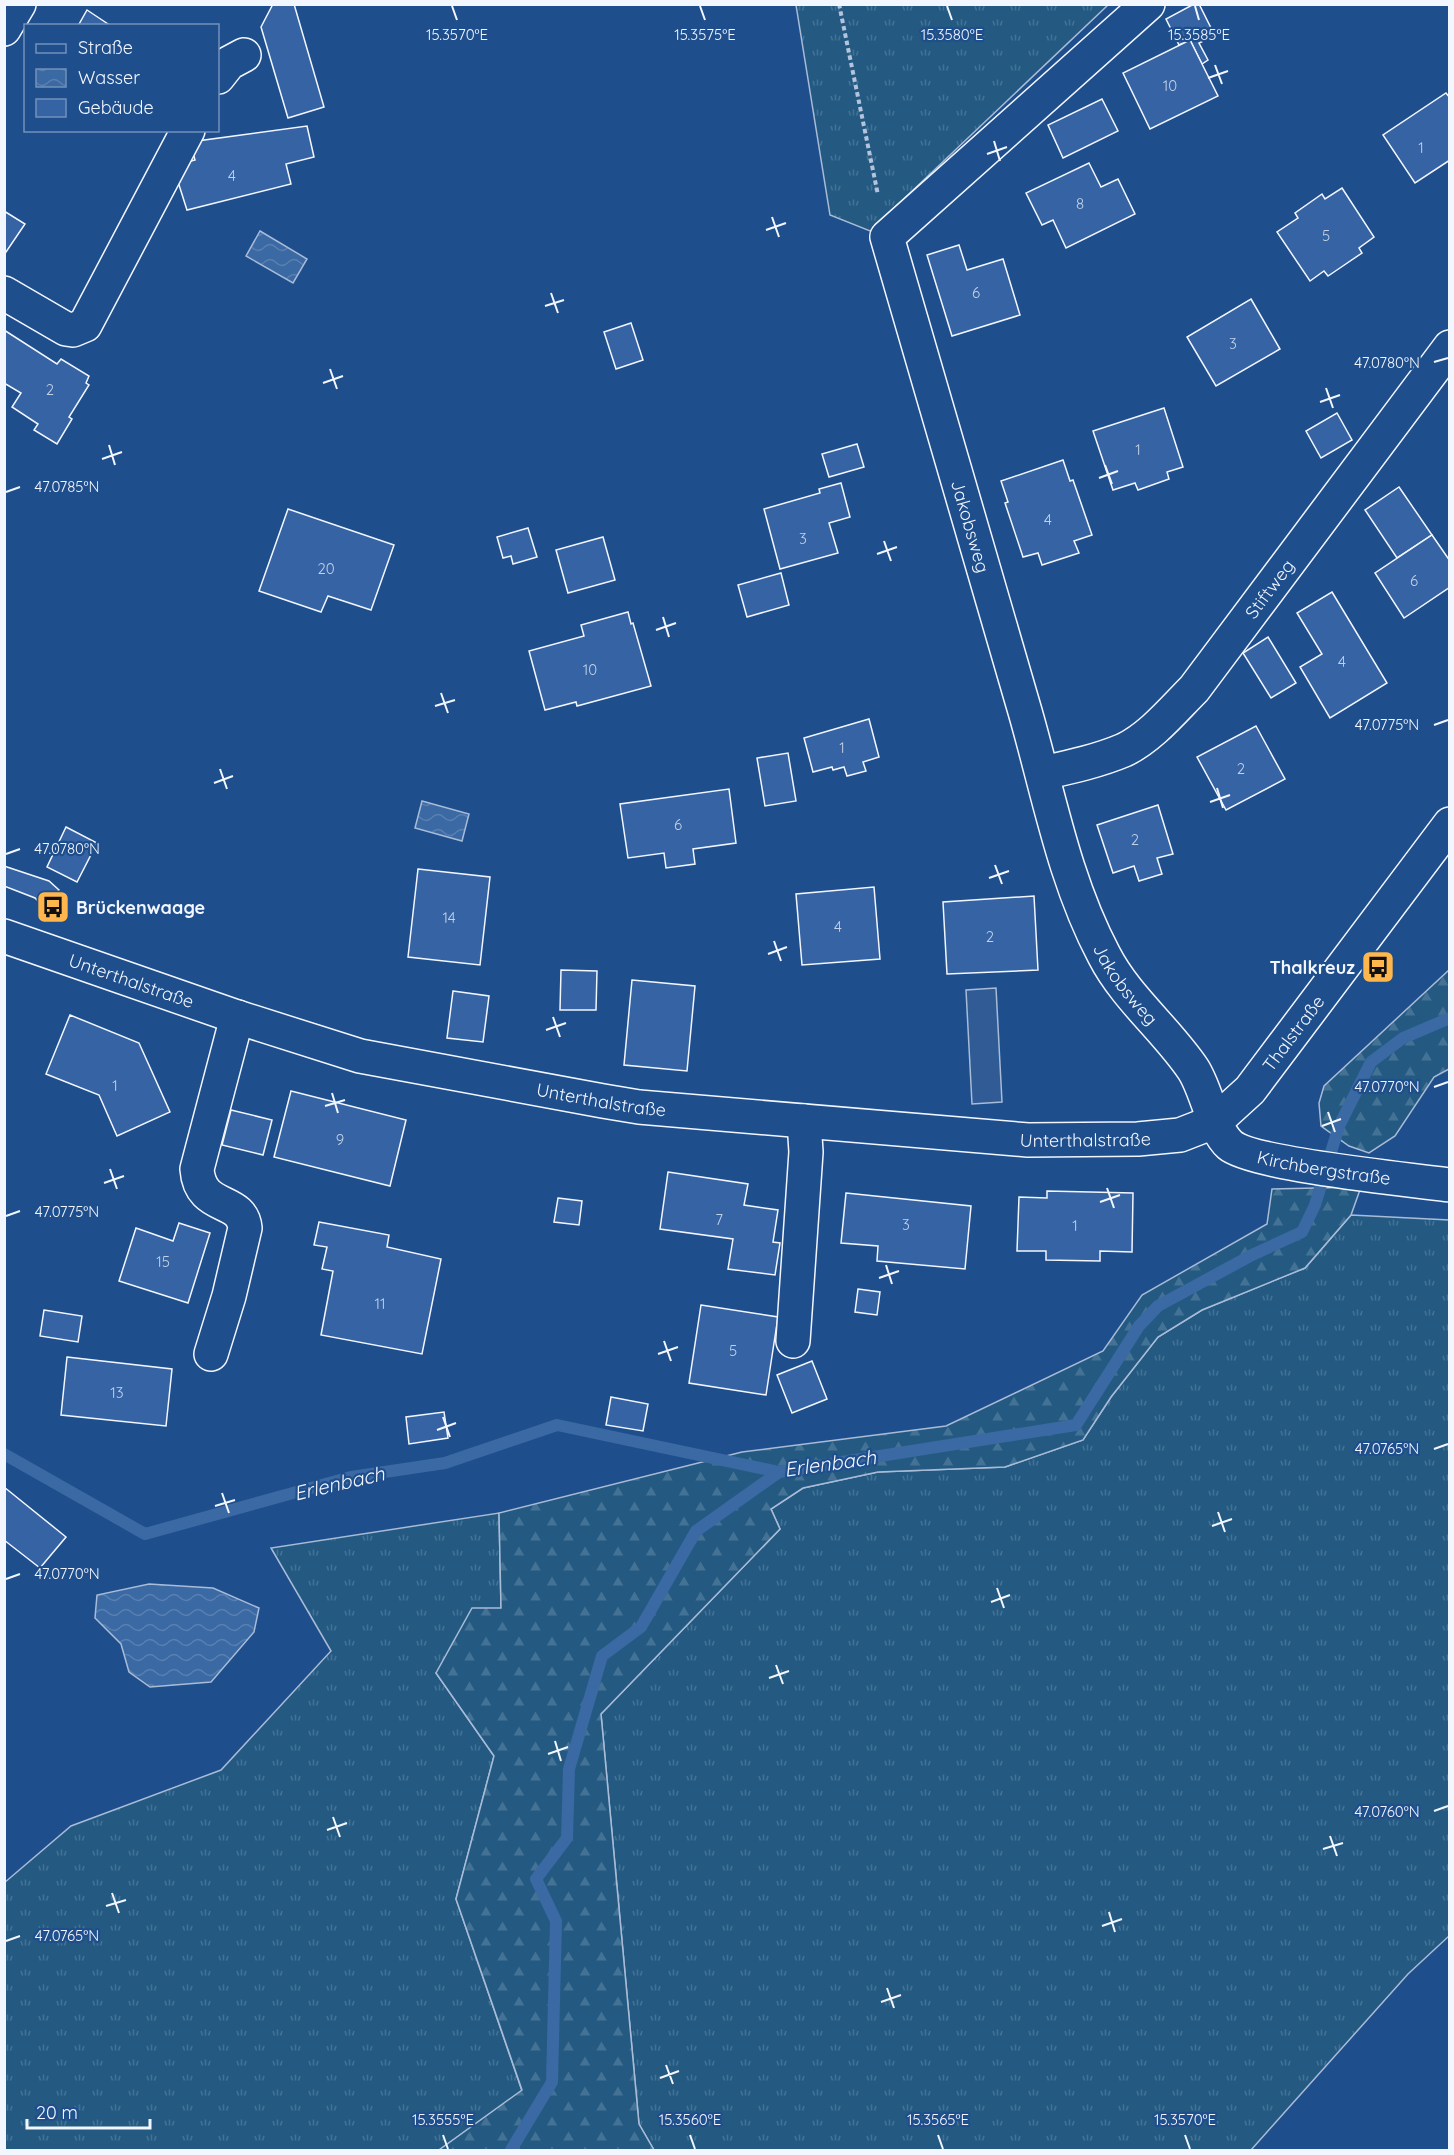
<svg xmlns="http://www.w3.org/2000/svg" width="1454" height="2155" font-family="Quicksand,sans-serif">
  <defs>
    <pattern id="grass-tufts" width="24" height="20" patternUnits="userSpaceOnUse" patternTransform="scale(1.5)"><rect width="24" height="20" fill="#245a82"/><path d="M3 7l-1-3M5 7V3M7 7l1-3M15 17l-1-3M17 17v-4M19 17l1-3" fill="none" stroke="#447295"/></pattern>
    <pattern id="forest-firs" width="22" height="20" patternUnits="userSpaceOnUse" patternTransform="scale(1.5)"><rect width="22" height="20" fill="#245a82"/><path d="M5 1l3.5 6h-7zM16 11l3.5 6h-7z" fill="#447295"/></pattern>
    <pattern id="water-waves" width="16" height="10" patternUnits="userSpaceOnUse" patternTransform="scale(1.5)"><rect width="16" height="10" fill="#3b69a3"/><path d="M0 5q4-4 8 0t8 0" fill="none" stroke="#587fb1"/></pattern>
  </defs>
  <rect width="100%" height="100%" fill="#1f4e8c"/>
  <g fill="url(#grass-tufts)" stroke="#a8bbd7" stroke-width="1.5">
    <polygon points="796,5 1108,5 870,231 830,215"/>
    <polygon points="1351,1215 1449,1220 1449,1936 1408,1974 1251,2150 654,2150 639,2124 601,1714 780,1529 771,1509 803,1488 878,1472 1005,1467 1083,1440 1111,1397 1158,1337 1202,1310 1305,1268"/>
    <polygon points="499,1513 501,1608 436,1673 494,1756 456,1899 522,2091 439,2150 5,2150 4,1883 71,1826 221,1770 331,1651 271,1548"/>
  </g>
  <g fill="url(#forest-firs)" stroke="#a8bbd7" stroke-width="1.5">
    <polygon points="1449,970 1449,1069 1434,1077 1395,1136 1369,1153 1349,1146 1321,1126 1319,1103 1324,1086"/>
    <polygon points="1361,1187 1351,1215 1305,1268 1202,1310 1158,1337 1111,1397 1083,1440 1005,1467 878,1472 803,1488 771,1509 780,1529 601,1714 639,2124 654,2150 439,2150 522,2090 456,1899 494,1756 436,1673 472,1608 501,1608 499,1513 742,1452 946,1426 1103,1351 1142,1295 1267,1224 1272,1189"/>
  </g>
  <polygon fill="#305b95" stroke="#a8bbd7" stroke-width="1.5" points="996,988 1002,1102 972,1104 966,990"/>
  <g fill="url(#water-waves)" stroke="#a8bbd7" stroke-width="1.5">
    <polygon points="260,231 307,259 293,283 246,256"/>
    <polygon points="422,801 469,814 462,841 415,828"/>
    <polygon points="149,1584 213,1588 259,1608 254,1632 211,1682 150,1687 129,1672 121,1644 95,1618 97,1595"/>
  </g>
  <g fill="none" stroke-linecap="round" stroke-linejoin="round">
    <g stroke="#3b69a3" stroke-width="12">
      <polyline points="4,1454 145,1534 351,1477 445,1463 557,1425 779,1472 1076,1425 1139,1326 1158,1306 1252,1255 1302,1232 1315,1205 1339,1126 1371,1062 1403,1038 1450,1018"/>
      <polyline points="511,2150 552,2082 556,1921 536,1879 567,1838 569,1769 602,1656 641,1627 696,1531 779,1472"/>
    </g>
  </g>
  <g fill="#3563a3" stroke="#f2f6ff" stroke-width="1.5">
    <polygon points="273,4 294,4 324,107 288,118 261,27"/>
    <polygon points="1194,4 1199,4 1215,36 1199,43 1208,60 1202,64 1190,40 1179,45 1166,19"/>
    <polygon points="87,10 111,26 78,26"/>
    <polygon points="1190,40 1218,96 1150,129 1123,73"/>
    <polygon points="1446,93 1450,98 1450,160 1415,183 1383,135"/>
    <polygon points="1102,99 1118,131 1063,158 1048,125"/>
    <polygon points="307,126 314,157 286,164 291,184 187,210 173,166 195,160 190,142"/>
    <polygon points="1089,163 1101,187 1118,179 1135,214 1066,248 1053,220 1042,225 1026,193"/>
    <polygon points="1342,188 1374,237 1359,248 1362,253 1334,272 1328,276 1324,271 1310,281 1277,232 1298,218 1295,213 1322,194 1325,199"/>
    <polygon points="4,211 25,224 4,255"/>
    <polygon points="959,245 967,270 1003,259 1020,315 952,336 927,255"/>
    <polygon points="1251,299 1280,349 1216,386 1187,337"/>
    <polygon points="631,323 643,360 616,369 604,332"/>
    <polygon points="4,330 57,364 61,359 89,376 86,383 89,385 69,417 72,419 57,444 34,430 38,424 12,407 21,393 4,383"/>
    <polygon points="1164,408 1183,467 1167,472 1169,479 1138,490 1135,483 1113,490 1093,431"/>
    <polygon points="1337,413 1352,440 1321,458 1306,431"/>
    <polygon points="857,444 864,467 829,477 822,454"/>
    <polygon points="1063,460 1070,481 1073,480 1092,535 1074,541 1079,553 1042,565 1038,553 1023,557 1005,503 1008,502 1001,481"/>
    <polygon points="841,483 850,517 829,523 838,553 780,569 764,509 820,493 819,489"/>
    <polygon points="1399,487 1432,535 1397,558 1365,510"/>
    <polygon points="288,509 394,545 371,610 328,596 321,612 259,591"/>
    <polygon points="528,528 537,557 513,564 511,556 503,558 497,537"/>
    <polygon points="1432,535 1450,561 1450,587 1404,618 1375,573"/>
    <polygon points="603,537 615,580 568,593 556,550"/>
    <polygon points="781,573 789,605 747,617 738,585"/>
    <polygon points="1332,592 1387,683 1330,718 1300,667 1322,654 1297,613"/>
    <polygon points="628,612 631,624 633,623 651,686 577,706 576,702 545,710 529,651 584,636 581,625"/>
    <polygon points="1268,637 1296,683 1271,698 1243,653"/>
    <polygon points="869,719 879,757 863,762 866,771 847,776 844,767 833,770 832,767 813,772 804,738"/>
    <polygon points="1256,726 1285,779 1226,810 1197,757"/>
    <polygon points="788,753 796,801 765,806 757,758"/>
    <polygon points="729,789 736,843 693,849 695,864 666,868 664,853 628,858 620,804"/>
    <polygon points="1158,805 1173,854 1157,858 1162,874 1139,881 1134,866 1113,873 1097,825"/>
    <polygon points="66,827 97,843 77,882 47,867"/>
    <polygon points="4,866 49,881 59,890 43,906 35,898 4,886"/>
    <polygon points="418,869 490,877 480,965 408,957"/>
    <polygon points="874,887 880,959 802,965 796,894"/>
    <polygon points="1034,896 1038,970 947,974 943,902"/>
    <polygon points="561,970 597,971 596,1010 560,1010"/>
    <polygon points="632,980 695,986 687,1071 624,1065"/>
    <polygon points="453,991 489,996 483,1042 447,1038"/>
    <polygon points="70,1015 139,1043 170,1112 117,1136 99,1095 46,1074"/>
    <polygon points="291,1091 406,1120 390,1186 274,1157"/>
    <polygon points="231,1110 272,1120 263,1155 222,1145"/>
    <polygon points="668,1172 748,1184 744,1205 778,1210 773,1242 780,1243 775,1275 728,1269 733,1239 660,1229"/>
    <polygon points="1047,1191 1133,1193 1132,1252 1100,1251 1100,1261 1046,1260 1046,1251 1017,1251 1019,1197 1047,1198"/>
    <polygon points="846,1193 971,1206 965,1269 877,1261 878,1246 841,1243"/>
    <polygon points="558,1198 582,1201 579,1225 554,1222"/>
    <polygon points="319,1222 389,1235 387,1247 441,1259 422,1354 321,1335 333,1271 322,1269 327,1247 314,1245"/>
    <polygon points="179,1223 210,1233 188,1303 119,1281 136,1228 173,1241"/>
    <polygon points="858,1289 880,1292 877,1315 855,1312"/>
    <polygon points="701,1305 778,1317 766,1395 689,1383"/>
    <polygon points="44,1310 82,1316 78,1342 40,1336"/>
    <polygon points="67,1357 172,1369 166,1426 61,1415"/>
    <polygon points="812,1361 827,1399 792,1413 777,1375"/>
    <polygon points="611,1397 648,1404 643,1431 606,1425"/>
    <polygon points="444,1412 448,1438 409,1444 406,1417"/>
    <polygon points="4,1487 66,1537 40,1568 4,1540"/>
  </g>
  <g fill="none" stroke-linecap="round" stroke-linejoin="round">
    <defs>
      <g id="minor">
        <path id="s1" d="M1148,4L887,237C932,394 978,551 1024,708C1048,790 1063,878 1104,955C1126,998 1166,1029 1193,1069C1207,1090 1212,1129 1230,1145C1252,1164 1412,1180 1450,1185"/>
        <polyline points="4,29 19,4"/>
        <polyline points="218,77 229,63 244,55"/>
        <polyline points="4,293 66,329 73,330 85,325 188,130"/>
        <path id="s2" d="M1043,773C1070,767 1098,761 1124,750C1151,737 1173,710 1194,689L1450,347"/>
        <path id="s3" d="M4,936L237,1017L360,1056L603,1101L639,1107L1028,1140L1138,1139L1180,1135L1216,1121L1250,1090L1450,824"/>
        <polyline points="793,1341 806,1152 804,1121"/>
        <path d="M211,1354L229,1296L245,1228C242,1196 200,1212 197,1169L237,1017"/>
      </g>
    </defs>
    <use href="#minor" stroke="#f2f6ff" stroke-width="36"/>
    <polyline stroke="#b3c4dc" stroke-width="4" stroke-dasharray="4.5 3" stroke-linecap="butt" points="839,4 878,195"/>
    <use href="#minor" stroke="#1f4e8c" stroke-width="33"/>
  </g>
  <path fill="none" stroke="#f2f6ff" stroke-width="2" d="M452,6L457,20M700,6L705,20M947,6L952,20M1195,6L1199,20M1215,65L1222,84M1208,78L1228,71M994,141L1000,161M987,154L1007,147M772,217L779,237M766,230L786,223M551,293L558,313M545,306L564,300M1434,362L1448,358M330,369L337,389M323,383L343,376M1326,388L1333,408M1320,402L1340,395M109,445L115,465M102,459L122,452M1105,465L1112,484M1099,478L1118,471M6,492L20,487M884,541L891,561M877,554L897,547M663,617L669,637M656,630L676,623M441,693L448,713M435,706L455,700M1434,725L1448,720M220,769L227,789M214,783L233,776M1217,788L1223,808M1210,802L1230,795M6,854L20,849M995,865L1002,884M989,878L1009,871M774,941L781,961M768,954L787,947M553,1017L560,1037M546,1030L566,1023M1434,1087L1448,1082M332,1093L338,1113M325,1106L345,1100M1328,1112L1335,1132M1322,1126L1341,1119M110,1169L117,1189M104,1183L124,1176M1107,1188L1114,1208M1100,1202L1120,1195M6,1216L20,1211M886,1265L892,1284M879,1278L899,1271M664,1341L671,1361M658,1354L678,1347M443,1417L450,1437M437,1430L456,1423M1434,1449L1448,1444M222,1493L229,1513M215,1506L235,1500M1218,1512L1225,1532M1212,1526L1232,1519M6,1579L20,1574M997,1588L1004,1608M991,1602L1010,1595M776,1665L783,1684M769,1678L789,1671M555,1741L561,1761M548,1754L568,1747M1434,1811L1448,1806M333,1817L340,1837M327,1830L347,1823M1330,1836L1337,1856M1323,1849L1343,1843M112,1893L119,1913M106,1906L126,1900M1109,1912L1115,1932M1102,1926L1122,1919M6,1941L20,1936M887,1988L894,2008M881,2002L901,1995M666,2065L673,2084M660,2078L679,2071M443,2135L448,2149M690,2135L695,2149M938,2135L943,2149M1185,2135L1190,2149"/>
  <defs>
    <symbol id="bus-square" viewBox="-11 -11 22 22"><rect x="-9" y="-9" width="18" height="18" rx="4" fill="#ffb74d" stroke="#1f4e8c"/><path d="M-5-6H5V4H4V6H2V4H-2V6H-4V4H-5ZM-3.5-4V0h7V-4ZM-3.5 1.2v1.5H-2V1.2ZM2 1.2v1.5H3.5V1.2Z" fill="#111"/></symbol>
  </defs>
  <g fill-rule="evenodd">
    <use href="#bus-square" x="34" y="888" width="38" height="38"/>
    <use href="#bus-square" x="1359" y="948" width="38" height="38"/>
  </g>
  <g text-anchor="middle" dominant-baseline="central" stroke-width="4.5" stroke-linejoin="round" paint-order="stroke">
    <g font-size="15" fill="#c3d1e8">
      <text x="1170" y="85">10</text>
      <text x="1421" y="147">1</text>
      <text x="232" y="175">4</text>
      <text x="1080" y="203">8</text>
      <text x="1326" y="235">5</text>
      <text x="976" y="292">6</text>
      <text x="1233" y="343">3</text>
      <text x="50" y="389">2</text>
      <text x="1138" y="449">1</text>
      <text x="1048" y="519">4</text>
      <text x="803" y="538">3</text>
      <text x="326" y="568">20</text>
      <text x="1414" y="580">6</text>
      <text x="1342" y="661">4</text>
      <text x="590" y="669">10</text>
      <text x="842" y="747">1</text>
      <text x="1241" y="768">2</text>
      <text x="678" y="824">6</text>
      <text x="1135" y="839">2</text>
      <text x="449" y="917">14</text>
      <text x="838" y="926">4</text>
      <text x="990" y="936">2</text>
      <text x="115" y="1085">1</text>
      <text x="340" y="1139">9</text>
      <text x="719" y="1219">7</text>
      <text x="906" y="1224">3</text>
      <text x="1075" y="1225">1</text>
      <text x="163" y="1261">15</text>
      <text x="380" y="1303">11</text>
      <text x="733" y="1350">5</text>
      <text x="117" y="1392">13</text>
    </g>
    <g font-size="18" fill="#f2f6ff" stroke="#1f4e8c">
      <text stroke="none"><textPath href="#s1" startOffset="651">Jakobsweg</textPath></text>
      <text stroke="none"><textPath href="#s2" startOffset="303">Stiftweg</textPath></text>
      <text stroke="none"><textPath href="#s3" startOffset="135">Unterthalstraße</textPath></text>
      <text stroke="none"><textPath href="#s1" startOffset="1137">Jakobsweg</textPath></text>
      <text stroke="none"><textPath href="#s3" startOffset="1358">Thalstraße</textPath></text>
      <text stroke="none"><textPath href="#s3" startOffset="621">Unterthalstraße</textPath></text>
      <text stroke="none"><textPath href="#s3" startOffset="1107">Unterthalstraße</textPath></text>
      <text stroke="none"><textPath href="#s1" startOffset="1428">Kirchbergstraße</textPath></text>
    </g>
    <g font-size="18" font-weight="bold" fill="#f2f6ff" stroke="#1f4e8c" text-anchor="start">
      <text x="76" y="907">Brückenwaage</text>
      <text x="1355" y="967" text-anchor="end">Thalkreuz</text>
    </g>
    <g font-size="20" font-style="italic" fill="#f2f6ff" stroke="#1f4e8c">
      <text transform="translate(830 1463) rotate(-8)">Erlenbach</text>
      <text transform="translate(339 1483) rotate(-13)">Erlenbach</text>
    </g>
  </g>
  <g font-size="15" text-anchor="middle" fill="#f2f6ff" stroke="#1f4e8c" stroke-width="4.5" stroke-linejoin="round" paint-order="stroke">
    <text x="457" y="40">15.3570°E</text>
    <text x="1199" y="40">15.3585°E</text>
    <text x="705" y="40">15.3575°E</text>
    <text x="952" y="40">15.3580°E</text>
    <text x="1387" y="368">47.0780°N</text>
    <text x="67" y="492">47.0785°N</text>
    <text x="1387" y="730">47.0775°N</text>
    <text x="67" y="854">47.0780°N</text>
    <text x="1387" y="1092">47.0770°N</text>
    <text x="67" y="1217">47.0775°N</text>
    <text x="1387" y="1454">47.0765°N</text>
    <text x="67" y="1579">47.0770°N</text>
    <text x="1387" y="1817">47.0760°N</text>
    <text x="67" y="1941">47.0765°N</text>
    <text x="443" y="2125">15.3555°E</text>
    <text x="690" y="2125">15.3560°E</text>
    <text x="938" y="2125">15.3565°E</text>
    <text x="1185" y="2125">15.3570°E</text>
  </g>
  <rect width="1454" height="2155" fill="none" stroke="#f2f6ff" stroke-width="12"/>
  <rect x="24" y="24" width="195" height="108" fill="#1f4e8c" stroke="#7391ba" stroke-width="1.5"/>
  <rect x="36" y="44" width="30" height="9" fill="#1f4e8c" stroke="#7391ba" stroke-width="1.5"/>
  <text x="78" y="54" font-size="18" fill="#f2f6ff">Straße</text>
  <rect x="36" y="69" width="30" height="18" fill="url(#water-waves)" stroke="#7391ba" stroke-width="1.5"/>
  <text x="78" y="84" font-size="18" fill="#f2f6ff">Wasser</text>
  <rect x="36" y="99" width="30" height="18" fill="#3563a3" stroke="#7391ba" stroke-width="1.5"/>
  <text x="78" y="114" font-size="18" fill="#f2f6ff">Gebäude</text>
  <path d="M27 2119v9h123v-9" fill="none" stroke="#f2f6ff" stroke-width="3"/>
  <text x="36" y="2119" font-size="18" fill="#f2f6ff" stroke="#1f4e8c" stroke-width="4.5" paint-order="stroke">20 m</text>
</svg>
